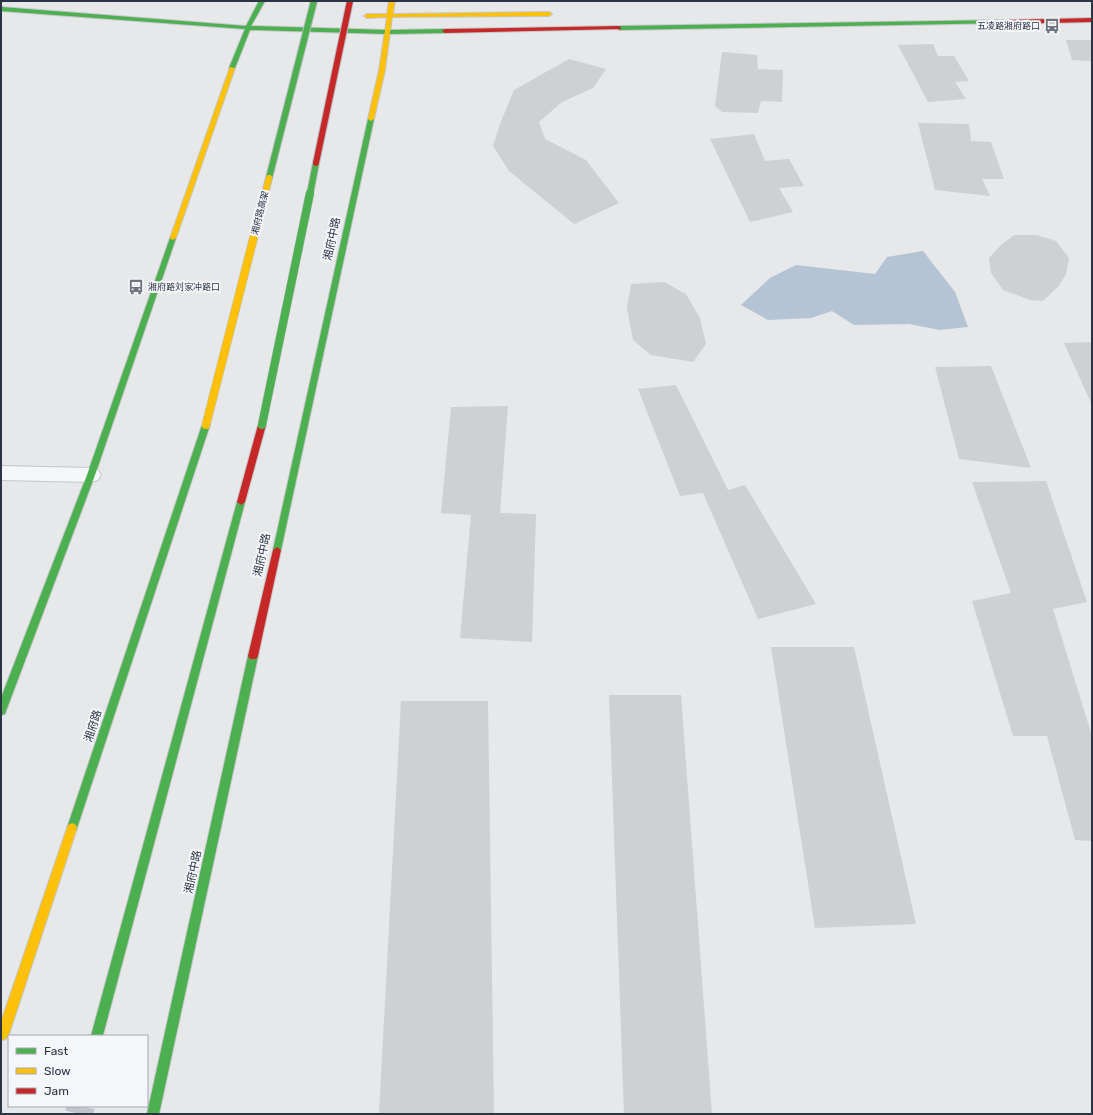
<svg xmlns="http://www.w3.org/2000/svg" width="1093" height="1115" font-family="Rubik,'Noto Sans SC',sans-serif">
  <rect width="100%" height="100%" fill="#e6e8ea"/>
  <polygon fill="#b4c4d5" points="923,251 955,292 968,327 940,330 909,324 854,325 832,311 811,318 768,320 741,305 770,278 796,265 875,274 887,257"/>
  <g fill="#ced0d3">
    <polygon points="1066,40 1092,40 1092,61 1072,60"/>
    <polygon points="933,44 938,56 954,56 969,81 955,82 966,99 928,102 898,45"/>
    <polygon points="722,52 757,55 758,69 783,70 782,102 761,101 758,113 722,112 715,106"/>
    <polygon points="569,59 606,69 593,88 562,102 539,122 545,139 586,160 619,203 574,224 509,171 493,146 500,124 514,90"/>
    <polygon points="918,123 969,124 971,141 991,142 1004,179 982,179 990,196 935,190"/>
    <polygon points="754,134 765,161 789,159 804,186 779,188 793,212 750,222 710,139"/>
    <polygon points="1014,235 1037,235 1056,241 1069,258 1066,274 1059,286 1043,301 1030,300 1003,290 991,273 989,258 1001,245"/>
    <polygon points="664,282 686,294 700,318 706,344 693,362 651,355 633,340 627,308 631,284"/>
    <polygon points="1092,342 1092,405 1064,343"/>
    <polygon points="991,366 1031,468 959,459 935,367"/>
    <polygon points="676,385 728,490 745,485 816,604 758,619 703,493 680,496 638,389"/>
    <polygon points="508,406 500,513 536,514 532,642 460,638 471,515 441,513 451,407"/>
    <polygon points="1046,481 1087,602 1053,609 1092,736 1092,841 1075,840 1047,736 1013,736 972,601 1011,593 972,482"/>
    <polygon points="771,647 854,647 916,924 815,928"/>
    <polygon points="609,695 681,695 712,1114 624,1114"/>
    <polygon points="401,701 488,701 494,1114 379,1114"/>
  </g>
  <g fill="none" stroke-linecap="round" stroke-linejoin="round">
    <polyline stroke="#c1c4c9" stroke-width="28" stroke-dasharray="28 14" stroke-linecap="butt" points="79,1114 81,1106"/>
    <defs>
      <polygon id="street" points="1,466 91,468 98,470 101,475 98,480 91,482 1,480"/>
      <g id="fast">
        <polygon points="259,1 265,1 251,26 388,30 445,29 448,31 445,33 388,34 250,30 235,68 232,70 229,68 245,29 1,11 1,7 246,26"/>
        <polygon points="1004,20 1006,21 1006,23 619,30 616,28 619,26"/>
        <polygon points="371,117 374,119 281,550 277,553 273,550 368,119"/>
        <polygon points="173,236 176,238 95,475 6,711 5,714 1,715 1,698 87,475 170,238"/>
        <polygon points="206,422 210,425 77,828 76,831 72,833 68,831 67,828 202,425"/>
        <polygon points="241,499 245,502 103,1035 91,1036 237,502"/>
        <polygon points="253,652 256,653 258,656 159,1114 147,1114 248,656 250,653"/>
      </g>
      <g id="slow">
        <polygon points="389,1 395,1 393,14 549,12 552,14 549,16 392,17 385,70 374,119 371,121 368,119 379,70 387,17 367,18 364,16 367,14 387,14"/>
        <polygon points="230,67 235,68 176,238 173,240 171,239 170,238"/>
        <polygon points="72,823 76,825 77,828 9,1034 7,1038 3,1040 1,1039 1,1022 67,828 68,825"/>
      </g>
      <g id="jam">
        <polygon points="1092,18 1092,22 1004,24 1001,22 1004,20"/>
        <polygon points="619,26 621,27 621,29 445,33 442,31 445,29"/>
        <polygon points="262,422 266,425 245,502 241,505 237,502 258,425"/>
        <polygon points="277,547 281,550 258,656 256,659 250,659 248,656 273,550"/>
      </g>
    </defs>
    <use href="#street" stroke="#c4c6c8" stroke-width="2"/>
    <use href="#fast" stroke="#c4c6c8" stroke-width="2"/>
    <use href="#slow" stroke="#c4c6c8" stroke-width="2"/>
    <use href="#jam" stroke="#c4c6c8" stroke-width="2"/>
    <use href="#street" fill="#f5f6f7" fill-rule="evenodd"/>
    <use href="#fast" fill="#4caf50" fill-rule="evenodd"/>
    <use href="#slow" fill="#ffc107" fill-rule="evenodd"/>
    <use href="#jam" fill="#c62828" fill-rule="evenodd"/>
    <defs>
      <g id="fast-bridge-far1">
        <polyline points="269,178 314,1"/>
        <polyline points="310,194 316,163"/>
      </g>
      <polyline id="fast-bridge" points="262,425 310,193"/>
      <polyline id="slow-bridge-far1" points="265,194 269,178"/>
      <polyline id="slow-bridge" points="206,425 265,193"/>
      <polyline id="jam-bridge" points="316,163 350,1"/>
    </defs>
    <use href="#fast-bridge-far1" stroke="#b8bbbf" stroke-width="8" stroke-linecap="butt"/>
    <use href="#fast-bridge" stroke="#b8bbbf" stroke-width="9" stroke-linecap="butt"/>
    <use href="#slow-bridge-far1" stroke="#b8bbbf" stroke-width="8" stroke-linecap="butt"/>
    <use href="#slow-bridge" stroke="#b8bbbf" stroke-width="9" stroke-linecap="butt"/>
    <use href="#jam-bridge" stroke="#b8bbbf" stroke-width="8" stroke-linecap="butt"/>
    <use href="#fast-bridge-far1" stroke="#4caf50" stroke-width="6"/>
    <use href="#fast-bridge" stroke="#4caf50" stroke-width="8"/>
    <use href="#slow-bridge-far1" stroke="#ffc107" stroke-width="6"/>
    <use href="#slow-bridge" stroke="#ffc107" stroke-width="8"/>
    <use href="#jam-bridge" stroke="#c62828" stroke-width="6"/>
  </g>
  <defs>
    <symbol id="bus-bare" viewBox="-9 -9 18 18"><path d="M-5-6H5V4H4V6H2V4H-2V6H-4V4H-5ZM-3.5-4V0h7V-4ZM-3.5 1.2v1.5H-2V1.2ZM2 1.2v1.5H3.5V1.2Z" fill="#6c737f" stroke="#f4f6f9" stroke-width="2.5" paint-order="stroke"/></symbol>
  </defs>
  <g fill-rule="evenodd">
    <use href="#bus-bare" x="1041" y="15" width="22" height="22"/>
    <use href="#bus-bare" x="125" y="276" width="22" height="22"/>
  </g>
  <g text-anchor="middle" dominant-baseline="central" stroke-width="4" stroke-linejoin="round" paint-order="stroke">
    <g font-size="9" fill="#2b3445" stroke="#f4f6f9" text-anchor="end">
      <text x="1040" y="26">五凌路湘府路口</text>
      <text x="148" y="287" text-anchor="start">湘府路刘家冲路口</text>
    </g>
    <g font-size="9" fill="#2b3445" stroke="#f4f6f9">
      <text transform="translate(260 213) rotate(-76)">湘府路高架</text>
    </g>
    <g font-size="11" fill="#2b3445" stroke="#f4f6f9">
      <text transform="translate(332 239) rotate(-78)">湘府中路</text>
      <text transform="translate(262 555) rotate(-78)">湘府中路</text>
      <text transform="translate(93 726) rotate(-72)">湘府路</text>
      <text transform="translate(193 872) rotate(-78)">湘府中路</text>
    </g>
  </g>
  <rect width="1093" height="1115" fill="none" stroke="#2b3445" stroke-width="4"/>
  <rect x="8" y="1035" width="140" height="72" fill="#f4f6f9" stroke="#a4a8b1"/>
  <rect x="16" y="1048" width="20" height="6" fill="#4caf50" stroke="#a4a8b1"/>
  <text x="44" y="1055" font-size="12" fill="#2b3445">Fast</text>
  <rect x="16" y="1068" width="20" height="6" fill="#ffc107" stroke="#a4a8b1"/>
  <text x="44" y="1075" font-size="12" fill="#2b3445">Slow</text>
  <rect x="16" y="1088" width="20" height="6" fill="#c62828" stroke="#a4a8b1"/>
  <text x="44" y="1095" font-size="12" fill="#2b3445">Jam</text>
</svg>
